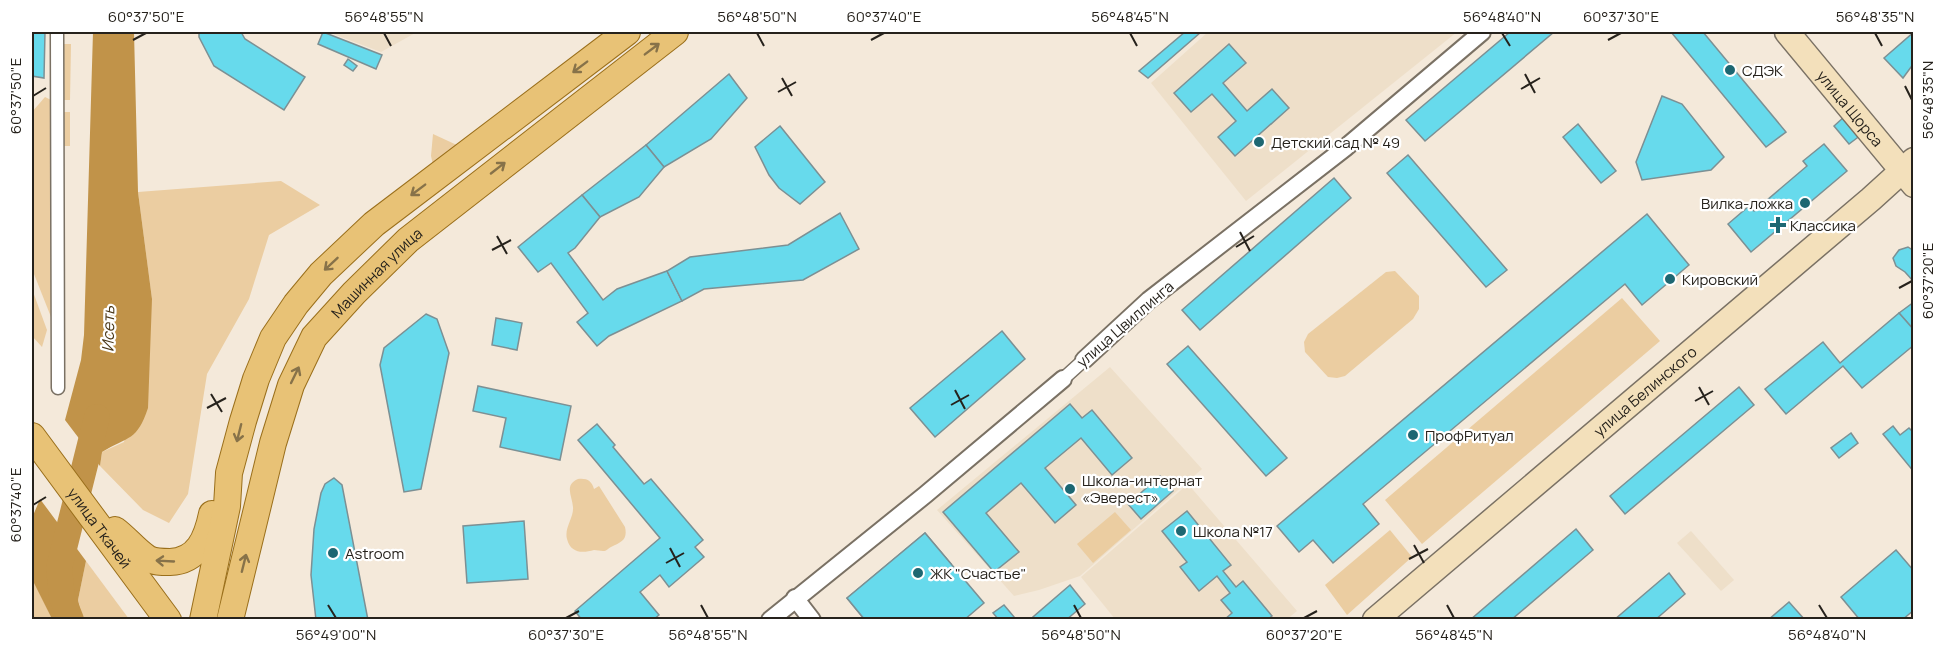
<svg xmlns="http://www.w3.org/2000/svg" width="1945" height="651" font-family="Manrope,sans-serif">
  <rect width="100%" height="100%" fill="#f4e9da"/>
  <g fill="#eedfc9">
    <polygon points="328,32 417,32 381,52"/>
    <polygon points="1208,32 1457,32 1246,201 1151,83"/>
    <polygon points="1110,367 1202,469 1080,576 1039,590 1014,596 937,510"/>
    <polygon points="1188,484 1297,611 1286,620 1115,619 1081,577"/>
    <polygon points="1691,531 1734,580 1721,591 1677,543"/>
  </g>
  <g fill="#ebcda1">
    <polygon points="64,44 71,44 70,100 63,100"/>
    <polygon points="45,97 51,100 51,317 32,269 32,112"/>
    <rect x="63" y="112" width="7" height="34"/>
    <polygon points="433,134 459,146 433,165 431,156"/>
    <polygon points="281,181 320,205 269,235 249,299 207,374 188,494 169,523 143,510 100,466 102,452 124,442 152,299 138,192"/>
    <polygon points="1395,271 1419,296 1419,309 1413,319 1345,376 1337,378 1328,377 1305,352 1304,342 1308,334 1386,272"/>
    <polygon points="32,289 47,330 42,347 32,336"/>
    <polygon points="1622,298 1660,341 1422,544 1385,500"/>
    <path d="M578,479C587,478 592,481 594,489L599,486L625,527C628,540 621,542 611,547C607,549 607,551 603,551C600,551 597,550 594,550C583,553 571,554 567,539C564,528 574,518 573,507C572,495 564,485 578,479Z"/>
    <polygon points="1115,512 1131,530 1093,563 1077,544"/>
    <polygon points="1390,530 1412,557 1347,615 1325,585"/>
    <polygon points="86,561 129,619 82,619 78,600"/>
    <polygon points="32,579 34,581 52,619 32,619"/>
  </g>
  <g fill="#c19349">
    <path d="M93,32H134L138,192L152,299L148,408C137,441 129,436 102,452L100,466L65,420L81,360L84,335Z"/>
    <polygon points="40,499 86,561 78,600 82,619 52,619 32,579 32,518"/>
  </g>
  <g fill="none" stroke-linecap="round" stroke-linejoin="round">
    <polyline stroke="#c19349" stroke-width="26" points="71,620 62,597 59,568 97,417"/>
  </g>
  <g fill="#67daec" stroke="#7c9094" stroke-width="1.5">
    <polygon points="32,32 45,32 44,78 32,76"/>
    <polygon points="199,32 241,32 245,39 305,77 284,110 214,66 199,37"/>
    <polygon points="323,32 382,55 376,69 318,44"/>
    <polygon points="1185,32 1201,32 1148,78 1139,71"/>
    <polygon points="1510,32 1554,32 1425,141 1406,120"/>
    <polygon points="1671,32 1703,32 1786,132 1766,147"/>
    <polygon points="1914,32 1914,63 1903,78 1884,58"/>
    <polygon points="1229,44 1246,63 1223,83 1247,111 1272,89 1289,108 1235,156 1218,137 1236,121 1212,94 1191,112 1174,93"/>
    <polygon points="348,59 357,66 353,71 344,65"/>
    <polygon points="729,74 747,98 711,139 664,167 646,145"/>
    <polygon points="1662,96 1682,104 1724,157 1711,170 1642,180 1636,162"/>
    <polygon points="1845,116 1861,135 1849,144 1834,126"/>
    <polygon points="1578,124 1616,171 1601,183 1563,137"/>
    <polygon points="780,126 825,182 800,204 779,188 769,175 755,147"/>
    <polygon points="1824,144 1847,171 1751,252 1728,224 1749,206 1754,211 1807,166 1803,161"/>
    <polygon points="646,145 664,167 639,197 600,217 582,195"/>
    <polygon points="1408,155 1507,270 1486,287 1387,173"/>
    <polygon points="1334,178 1351,198 1200,330 1182,310"/>
    <polygon points="582,195 600,217 575,248 568,253 603,300 617,289 667,271 682,301 609,336 597,346 577,322 588,313 551,263 538,272 518,247"/>
    <polygon points="840,213 859,249 803,280 704,289 682,301 667,271 690,257 788,245"/>
    <polygon points="1647,214 1689,265 1642,305 1625,284 1363,504 1379,524 1333,563 1313,540 1299,552 1277,526"/>
    <polygon points="1908,247 1914,251 1914,282 1905,272 1896,266 1893,258 1899,250"/>
    <polygon points="1914,302 1914,330 1899,313"/>
    <polygon points="1899,313 1914,330 1914,345 1862,388 1843,366 1786,414 1765,389 1823,342 1840,363"/>
    <polygon points="426,314 437,319 449,353 421,489 404,492 380,365 384,348"/>
    <polygon points="496,318 522,323 517,350 492,345"/>
    <polygon points="1002,331 1025,359 935,437 910,408"/>
    <polygon points="1188,346 1287,458 1266,476 1167,364"/>
    <polygon points="478,386 571,406 560,460 500,447 506,418 473,411"/>
    <polygon points="1739,387 1754,405 1625,514 1610,496"/>
    <polygon points="1070,404 1082,418 1092,410 1132,458 1112,475 1081,438 1045,468 1076,505 1055,523 1021,483 986,513 1019,552 994,572 943,512"/>
    <polygon points="597,424 615,445 613,447 644,484 651,479 703,540 695,547 704,557 669,587 660,575 640,592 659,615 653,620 582,620 575,611 660,538 578,440"/>
    <polygon points="1893,426 1900,435 1909,428 1914,433 1914,472 1883,434"/>
    <polygon points="1851,433 1858,443 1839,458 1831,448"/>
    <polygon points="1160,476 1173,491 1141,519 1128,504"/>
    <polygon points="334,478 342,485 368,620 316,620 311,575 314,529 321,493 325,484"/>
    <polygon points="1187,511 1231,565 1223,571 1236,587 1243,581 1272,616 1267,620 1224,620 1232,613 1221,600 1230,593 1217,576 1199,591 1180,567 1187,562 1162,531"/>
    <polygon points="524,521 528,579 467,583 463,526"/>
    <polygon points="1576,529 1593,550 1511,620 1470,620"/>
    <polygon points="925,533 951,564 886,620 865,620 847,598"/>
    <polygon points="925,533 984,603 964,620 865,620 847,598"/>
    <polygon points="1896,550 1914,571 1914,610 1902,620 1860,620 1841,597"/>
    <polygon points="1669,573 1685,594 1655,620 1614,620"/>
    <polygon points="1070,585 1085,604 1066,620 1035,620 1033,617"/>
    <polygon points="1789,602 1805,620 1768,620"/>
    <polygon points="1004,605 1015,618 1012,620 999,620 993,613"/>
  </g>
  <g fill="none" stroke-linecap="round" stroke-linejoin="round">
    <defs>
      <g id="pedestrian">
        <polyline points="57,32 58,388"/>
        <polyline points="1063,379 1084,360"/>
      </g>
      <g id="minor">
        <polyline points="1084,360 1149,300 1345,148 1482,32"/>
        <polyline points="795,598 812,620"/>
        <polyline points="770,620 925,495 1063,379"/>
      </g>
      <g id="secondary">
        <path id="s1" d="M1787,32L1914,185"/>
        <path id="s2" d="M1375,620L1871,199L1914,160"/>
      </g>
      <g id="primary">
        <path id="s3" d="M32,436L168,620"/>
        <path d="M115,530C126,538 135,550 147,558C153,562 162,562 170,562C198,561 207,538 212,514"/>
        <polyline points="203,620 227,506 229,473 243,421 256,379 273,338 296,304 321,274 374,224 627,32"/>
        <path id="s4" d="M230,620L273,443L291,385L314,337L354,293L408,240L675,32"/>
      </g>
    </defs>
    <use href="#pedestrian" stroke="#7a7164" stroke-width="15"/>
    <use href="#minor" stroke="#7a7164" stroke-width="20"/>
    <use href="#secondary" stroke="#7a7164" stroke-width="27"/>
    <use href="#primary" stroke="#9a6f1b" stroke-width="28"/>
    <use href="#pedestrian" stroke="#fff" stroke-width="12"/>
    <use href="#minor" stroke="#fff" stroke-width="16"/>
    <use href="#secondary" stroke="#f3e0bb" stroke-width="24"/>
    <use href="#primary" stroke="#e8c276" stroke-width="26"/>
  </g>
  <defs><path id="oneway-shaft" d="M-6 0H5M1.5-3L5.5 0L1.5 3" fill="none" stroke-width="1.6" stroke-linecap="round" stroke-linejoin="round" transform="scale(1.5)"/></defs>
  <g stroke="#877249">
    <use href="#oneway-shaft" transform="translate(652 49) rotate(-37)"/>
    <use href="#oneway-shaft" transform="translate(580 67) rotate(143)"/>
    <use href="#oneway-shaft" transform="translate(498 168) rotate(-38)"/>
    <use href="#oneway-shaft" transform="translate(418 190) rotate(143)"/>
    <use href="#oneway-shaft" transform="translate(331 264) rotate(137)"/>
    <use href="#oneway-shaft" transform="translate(295 375) rotate(-64)"/>
    <use href="#oneway-shaft" transform="translate(239 433) rotate(104)"/>
    <use href="#oneway-shaft" transform="translate(165 561) rotate(-177)"/>
    <use href="#oneway-shaft" transform="translate(244 563) rotate(-76)"/>
  </g>
  <path fill="none" stroke="#26221c" stroke-width="2" d="M384,33L391,46M757,33L764,46M1130,33L1137,46M1502,33L1510,46M1875,33L1882,46M133,40L146,33M871,40L884,33M1608,40L1621,33M1525,74L1535,93M782,78L792,96M1905,86L1912,100M1521,89L1540,78M778,92L796,82M33,96L46,88M1240,232L1250,251M497,236L507,254M1236,247L1254,236M492,250L511,240M1899,288L1912,281M1699,387L1709,405M955,390L965,409M211,394L222,412M1695,401L1713,391M951,405L969,395M207,408L226,398M33,505L46,497M1414,545L1424,563M670,548L680,567M1409,559L1428,549M666,563L684,553M328,605L336,618M701,605L708,618M1074,605L1081,618M1447,605L1454,618M1819,605L1827,618M566,618L579,611M1304,618L1317,611"/>
  <g fill="#1d6772" stroke="#fff" stroke-width="2">
    <circle cx="1730" cy="70" r="6"/>
    <circle cx="1259" cy="142" r="6"/>
    <circle cx="1805" cy="203" r="6"/>
    <path d="M1775 216h6v6h6v6h-6v6h-6v-6h-6v-6h6z"/>
    <circle cx="1670" cy="279" r="6"/>
    <circle cx="1413" cy="435" r="6"/>
    <circle cx="1070" cy="489" r="6"/>
    <circle cx="1181" cy="531" r="6"/>
    <circle cx="333" cy="553" r="6"/>
    <circle cx="918" cy="573" r="6"/>
  </g>
  <g text-anchor="middle" dominant-baseline="central" stroke-width="4.5" stroke-linejoin="round" paint-order="stroke">
    <g font-size="15" fill="#26221c" stroke="#fff" text-anchor="start">
      <text x="1742" y="70">СДЭК</text>
      <text x="1271" y="142">Детский сад № 49</text>
      <text x="1793" y="203" text-anchor="end">Вилка-ложка</text>
      <text x="1790" y="225">Классика</text>
      <text x="1682" y="279">Кировский</text>
      <text x="1425" y="435">ПрофРитуал</text>
      <text x="1082" y="480">Школа-интернат<tspan x="1082" dy="17">«Эверест»</tspan></text>
      <text x="1193" y="531">Школа №17</text>
      <text x="345" y="553">Astroom</text>
      <text x="930" y="573">ЖК "Счастье"</text>
    </g>
    <g font-size="15" fill="#26221c" stroke="#fff">
      <text stroke="none"><textPath href="#s1" startOffset="99">улица Щорса</textPath></text>
      <text stroke="none"><textPath href="#s4" startOffset="386">Машинная улица</textPath></text>
      <text transform="translate(1125 324) rotate(-41)">улица Цвиллинга</text>
      <text stroke="none"><textPath href="#s2" startOffset="354">улица Белинского</textPath></text>
      <text stroke="none"><textPath href="#s3" startOffset="114">улица Ткачей</textPath></text>
    </g>
    <g font-size="16" font-style="italic" fill="#4a3717" stroke="#fff">
      <text transform="translate(108 329) rotate(-89)">Исеть</text>
    </g>
  </g>
  <rect width="1945" height="651" fill="none" stroke="#ffffff" stroke-width="66"/>
  <rect x="33" y="33" width="1879" height="585" fill="none" stroke="#26221c" stroke-width="2"/>
  <g font-size="15" text-anchor="middle" fill="#26221c">
    <text x="146" y="22">60°37'50"E</text>
    <text x="384" y="22">56°48'55"N</text>
    <text x="757" y="22">56°48'50"N</text>
    <text x="884" y="22">60°37'40"E</text>
    <text x="1130" y="22">56°48'45"N</text>
    <text x="1502" y="22">56°48'40"N</text>
    <text x="1621" y="22">60°37'30"E</text>
    <text x="1875" y="22">56°48'35"N</text>
    <text transform="translate(16 96) rotate(-90)" y="5">60°37'50"E</text>
    <text transform="translate(1928 100) rotate(-90)" y="5">56°48'35"N</text>
    <text transform="translate(1928 281) rotate(-90)" y="5">60°37'20"E</text>
    <text transform="translate(16 505) rotate(-90)" y="5">60°37'40"E</text>
    <text x="336" y="640">56°49'00"N</text>
    <text x="566" y="640">60°37'30"E</text>
    <text x="708" y="640">56°48'55"N</text>
    <text x="1081" y="640">56°48'50"N</text>
    <text x="1304" y="640">60°37'20"E</text>
    <text x="1454" y="640">56°48'45"N</text>
    <text x="1827" y="640">56°48'40"N</text>
  </g>
</svg>
